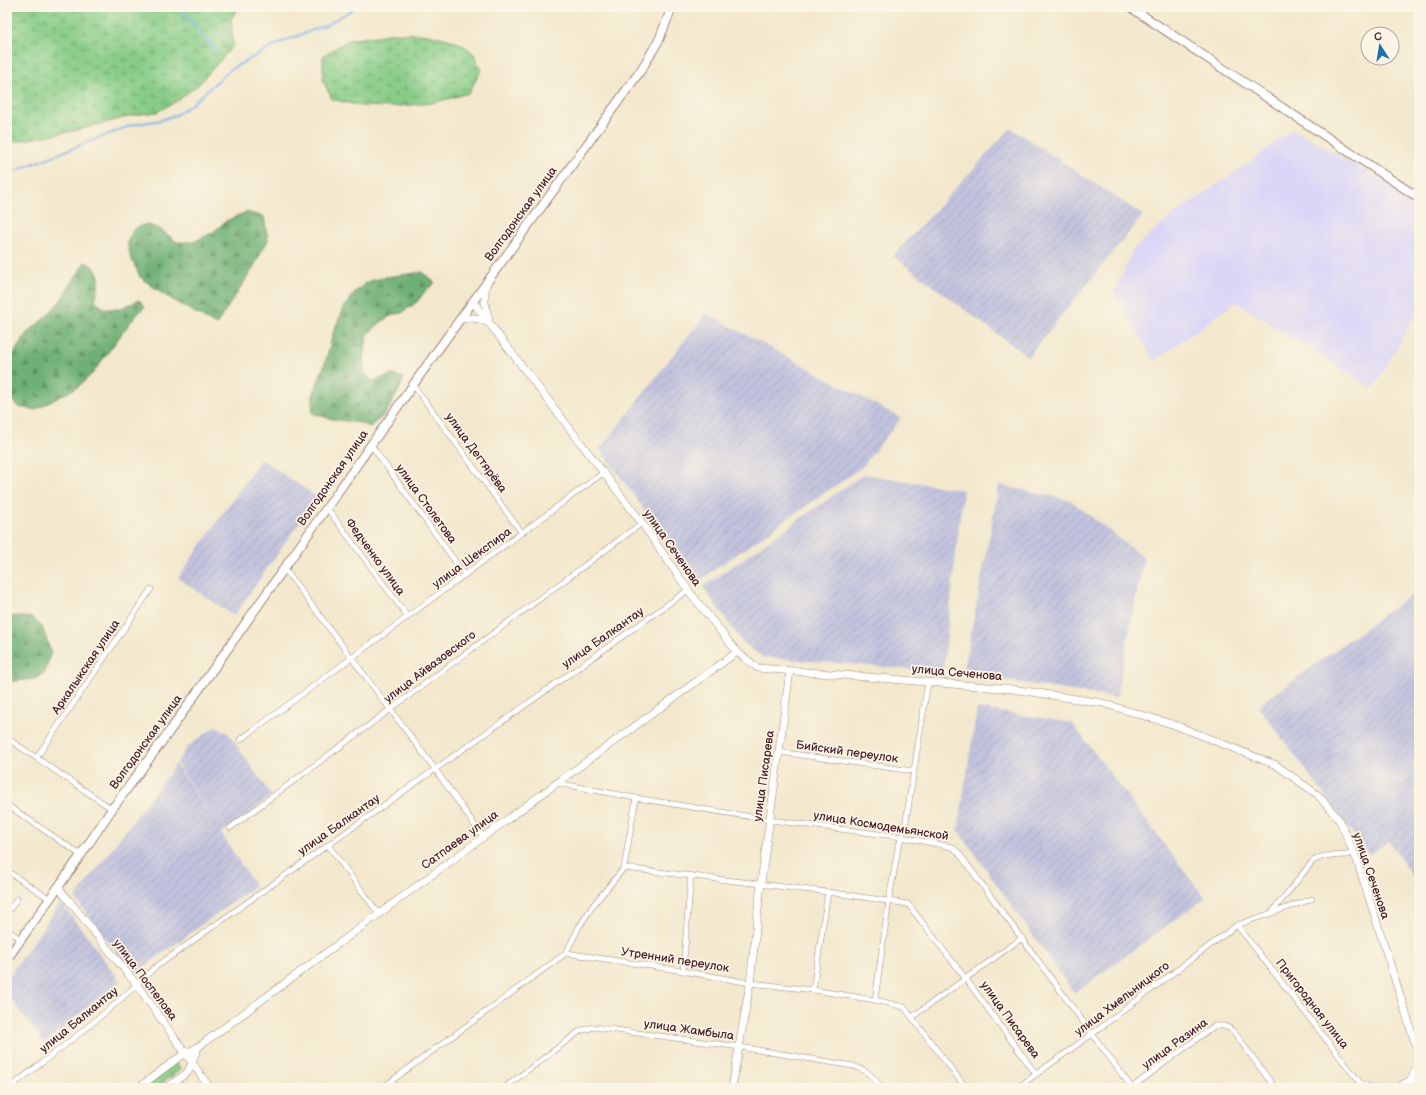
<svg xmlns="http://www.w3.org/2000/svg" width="1426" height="1095" font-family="'Balsamiq Sans',sans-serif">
  <defs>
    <pattern id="industrial-furrows" width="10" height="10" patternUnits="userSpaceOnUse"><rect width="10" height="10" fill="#c1c2dd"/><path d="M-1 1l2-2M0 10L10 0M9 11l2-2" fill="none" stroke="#a7a6be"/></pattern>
    <pattern id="forest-firs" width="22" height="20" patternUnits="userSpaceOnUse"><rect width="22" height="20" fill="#6eb074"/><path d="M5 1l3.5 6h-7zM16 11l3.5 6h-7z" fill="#5c8f5f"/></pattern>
    <pattern id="wetland-marsh" width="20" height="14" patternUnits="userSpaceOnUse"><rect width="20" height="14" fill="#88cd87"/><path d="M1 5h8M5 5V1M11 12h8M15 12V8" fill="none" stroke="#71a66f"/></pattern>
    <pattern id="park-dots" width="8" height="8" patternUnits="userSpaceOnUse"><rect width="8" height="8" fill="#88cd87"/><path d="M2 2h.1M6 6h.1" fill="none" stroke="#71a66f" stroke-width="1.8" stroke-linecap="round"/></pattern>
  </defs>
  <rect width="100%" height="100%" fill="#fcf5e5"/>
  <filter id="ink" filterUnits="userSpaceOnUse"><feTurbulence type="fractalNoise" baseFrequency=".025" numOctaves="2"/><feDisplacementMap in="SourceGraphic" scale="8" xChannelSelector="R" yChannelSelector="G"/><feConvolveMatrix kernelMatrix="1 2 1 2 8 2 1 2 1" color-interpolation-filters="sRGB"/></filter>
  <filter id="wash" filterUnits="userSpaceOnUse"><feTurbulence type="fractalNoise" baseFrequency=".012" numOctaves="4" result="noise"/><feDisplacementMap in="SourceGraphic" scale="16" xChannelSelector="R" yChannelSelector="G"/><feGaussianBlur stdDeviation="0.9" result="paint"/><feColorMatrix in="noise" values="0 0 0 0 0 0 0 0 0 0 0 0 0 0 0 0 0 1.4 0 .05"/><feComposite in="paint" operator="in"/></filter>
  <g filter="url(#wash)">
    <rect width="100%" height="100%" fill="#f3e8cd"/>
    <polygon fill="#dbd6f7" points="1293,129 1419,202 1419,309 1373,389 1236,302 1154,361 1114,292 1133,249 1166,220 1247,164"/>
    <g fill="url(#industrial-furrows)">
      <polygon points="1011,128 1143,215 1028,357 893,256"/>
      <polygon points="706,313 901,418 862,467 697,582 600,449"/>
      <polygon points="261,459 317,497 234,616 178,578"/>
      <polygon points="864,474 963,490 943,672 763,657 743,643 703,587"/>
      <polygon points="999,485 1070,500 1144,558 1116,698 963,674"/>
      <polygon points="1419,589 1419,888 1389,841 1369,855 1258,706"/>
      <polygon points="977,708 1072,723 1205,898 1074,993 958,830"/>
      <polygon points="216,726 229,734 272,796 221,833 255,886 134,974 75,898 176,764 212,818 177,763 187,747"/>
      <polygon points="61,902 120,981 44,1043 7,994 7,979"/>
    </g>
    <g fill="url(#forest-firs)" stroke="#5c6850">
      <polygon points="246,212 264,217 268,240 252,270 216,325 163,294 140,277 131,258 127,242 134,229 146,224 160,229 177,242 193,242 212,233 226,221"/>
      <path d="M85,262C105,272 99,283 95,301L105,309H119L139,300L145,306L129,324L92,374L78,387L35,410L18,407L7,395V372L13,355L26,334L47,316L60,301Z"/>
      <polygon points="423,272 435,283 425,291 418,301 402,313 392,315 380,323 368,334 363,357 365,373 373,381 392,375 404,378 399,390 385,414 370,427 360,423 332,419 312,413 313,395 325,363 334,330 345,306 354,293 367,282 385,277"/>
      <polygon points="14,616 33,618 42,627 51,652 45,672 35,679 7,682 7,620"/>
    </g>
    <g fill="url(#wetland-marsh)" stroke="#697659">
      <polygon points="7,7 239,7 231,19 233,46 198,85 177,101 157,112 135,115 73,131 7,143"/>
      <path d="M395,33C421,34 453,34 473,53C477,57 478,65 481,70L469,93L433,103L389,107L361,106L332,99L323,81V56L348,40Z"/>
    </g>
    <polygon fill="url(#park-dots)" stroke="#697659" points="174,1059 181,1069 156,1088 136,1088"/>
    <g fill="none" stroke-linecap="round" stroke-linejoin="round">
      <g stroke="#7aaee7" stroke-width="2">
        <polyline points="180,7 217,52"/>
        <polyline points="7,174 132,125 161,120 176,115 193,103 231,69 282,42 326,25 357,7"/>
      </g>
    </g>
  </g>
  <g filter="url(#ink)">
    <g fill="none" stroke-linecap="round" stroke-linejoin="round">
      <defs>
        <g id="street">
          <polyline points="414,386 522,533"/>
          <polyline points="371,445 465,575"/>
          <polyline points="327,508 408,617"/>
          <polyline points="284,568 435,769 483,837"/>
          <polyline points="7,738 112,809"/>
          <polyline points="240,740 603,473"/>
          <polyline points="779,752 913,771"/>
          <polyline points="37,757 151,589"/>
          <polyline points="557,783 636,798 770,820 902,837 952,847 958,852 1132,1088"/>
          <polyline points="7,805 81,855"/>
          <polyline points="230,828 642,523"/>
          <polyline points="328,845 379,914"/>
          <polyline points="624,868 828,892 908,904 966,979 1036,1074"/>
          <polyline points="7,871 50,899"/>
          <polyline points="1272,912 1313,861 1323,856 1347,855 1353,852"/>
          <polyline points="7,913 17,899"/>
          <polyline points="1237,925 1361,1084 1375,1088"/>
          <polyline points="7,930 21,939"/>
          <polyline points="566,953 579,927 594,904 624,868 636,798"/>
          <polyline points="683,971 691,875"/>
          <polyline points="813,990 828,892"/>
          <polyline points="875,1000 889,900 898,848 905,827 928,682"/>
          <polyline points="912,1017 1022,938"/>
          <path d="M9,1088C58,1050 109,1013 153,969L688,590"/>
          <polyline points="382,1088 566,953 683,971 750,983 813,990 875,1000 904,1007 966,1088"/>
          <path d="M504,1088L580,1031L594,1027L740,1047L853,1066C868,1071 872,1075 881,1088"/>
          <polyline points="1017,1088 1092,1034 1237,925 1312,899"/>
          <path d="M1131,1088L1214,1026C1223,1025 1228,1026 1234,1032L1275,1088"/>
        </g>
        <g id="secondary">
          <path d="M486,284C484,297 484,306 489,318"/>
          <polyline points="473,302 642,523 688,590 737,652 758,668 1012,689 1102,703 1175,725 1276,765 1318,795 1340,821 1357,860 1419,1055"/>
          <path d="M461,319C472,317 479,318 489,323"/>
          <polyline points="58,887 137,985 210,1088"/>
          <polyline points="1411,1080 1419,1062"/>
          <polyline points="138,1088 178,1058 198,1047 557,783 737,652"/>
          <polyline points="166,1088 188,1072 198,1047"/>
          <polyline points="732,1088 750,983 761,883 790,671"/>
          <path d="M1399,1088C1405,1082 1411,1079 1419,1079"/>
        </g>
        <g id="primary">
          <polyline points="1130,7 1419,198"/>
          <polyline points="7,959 81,855 112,809 169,732 437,351 641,70 659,40 672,7"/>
        </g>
      </defs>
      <use href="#street" stroke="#9e847c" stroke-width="6"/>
      <use href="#secondary" stroke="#9e847c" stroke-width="8"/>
      <use href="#primary" stroke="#9e847c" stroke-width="10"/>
      <use href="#street" stroke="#fff" stroke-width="5"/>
      <use href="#secondary" stroke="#fff" stroke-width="7"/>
      <use href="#primary" stroke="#fff" stroke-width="8"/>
    </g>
  </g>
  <g text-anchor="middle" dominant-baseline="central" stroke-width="3.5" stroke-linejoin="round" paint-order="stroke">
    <g font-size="12" fill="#4a1f2b" stroke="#fcf5e5">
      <text transform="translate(521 214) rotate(-54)">Волгодонская улица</text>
      <text transform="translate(476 453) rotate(54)">улица Дегтярёва</text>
      <text transform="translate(333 478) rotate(-55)">Волгодонская улица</text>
      <text transform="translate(426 504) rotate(54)">улица Столетова</text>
      <text transform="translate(672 548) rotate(55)">улица Сеченова</text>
      <text transform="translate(375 557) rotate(54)">Федченко улица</text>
      <text transform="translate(472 558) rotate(-36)">улица Шекспира</text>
      <text transform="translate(603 638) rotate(-35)">улица Балкантау</text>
      <text transform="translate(86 667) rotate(-56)">Аркалыкская улица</text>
      <text transform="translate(430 667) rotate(-37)">улица Айвазовского</text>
      <text transform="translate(957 673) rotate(5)">улица Сеченова</text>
      <text transform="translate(146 742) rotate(-54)">Волгодонская улица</text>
      <text transform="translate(847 752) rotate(8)">Бийский переулок</text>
      <text transform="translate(764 776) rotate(-82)">улица Писарева</text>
      <text transform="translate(339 825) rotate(-35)">улица Балкантау</text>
      <text transform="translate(881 826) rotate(9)">улица Космодемьянской</text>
      <text transform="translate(460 840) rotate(-36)">Сатпаева улица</text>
      <text transform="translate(1371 876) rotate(71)">улица Сеченова</text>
      <text transform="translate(675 960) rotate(9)">Утренний переулок</text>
      <text transform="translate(145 980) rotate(53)">улица Поспелова</text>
      <text transform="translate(1122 999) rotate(-37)">улица Хмельницкого</text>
      <text transform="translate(1312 1004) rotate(52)">Пригородная улица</text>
      <text transform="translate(79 1020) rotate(-39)">улица Балкантау</text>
      <text transform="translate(1010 1020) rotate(54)">улица Писарева</text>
      <text transform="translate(689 1030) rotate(8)">улица Жамбыла</text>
      <text transform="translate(1175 1044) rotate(-36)">улица Разина</text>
    </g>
  </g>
  <rect width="1426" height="1095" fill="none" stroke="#fcf5e5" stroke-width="24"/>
  <g transform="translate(1380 46) rotate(348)"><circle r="19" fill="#fcf5e5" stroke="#b59f9b"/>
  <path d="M0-3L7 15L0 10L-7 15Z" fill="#1f6fb2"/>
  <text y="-6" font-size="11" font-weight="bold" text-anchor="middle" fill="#4a1f2b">С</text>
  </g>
</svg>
